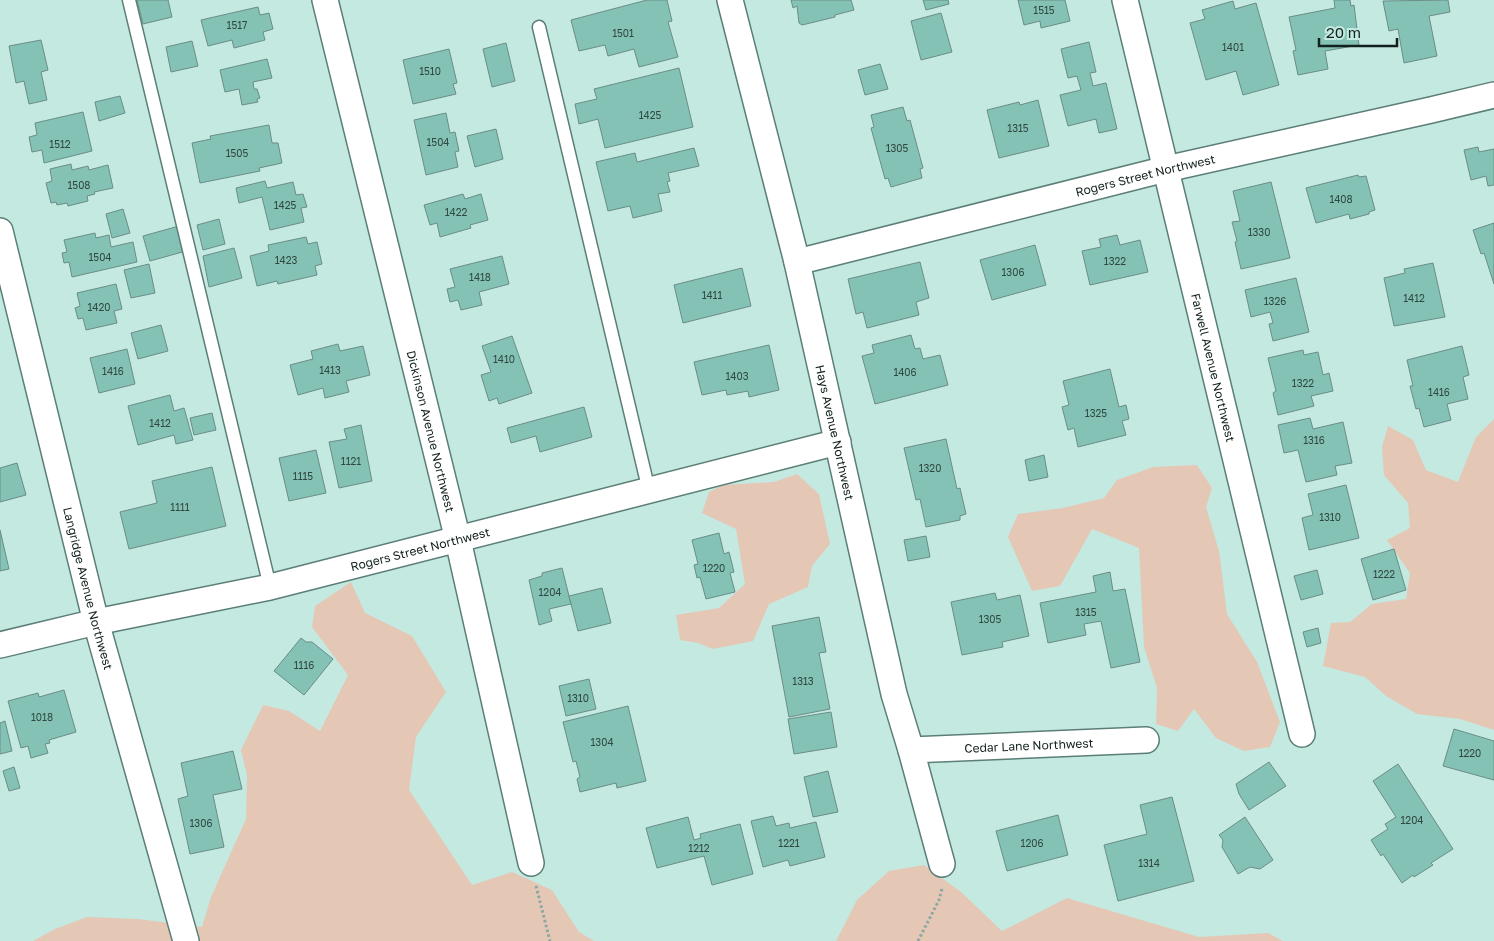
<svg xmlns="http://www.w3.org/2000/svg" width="1494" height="941" font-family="'Golos Text',sans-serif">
  <rect width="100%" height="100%" fill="#c4e9e1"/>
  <g fill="#e5c7b6">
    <polygon points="1494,419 1494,730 1460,719 1417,714 1386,696 1365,677 1323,666 1331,623 1350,622 1372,604 1406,599 1410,573 1387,540 1410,528 1408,503 1384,475 1382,447 1388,426 1413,440 1426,470 1458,482 1476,437"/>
    <polygon points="1197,465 1212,488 1206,507 1219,551 1227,614 1257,662 1280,722 1270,747 1244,751 1216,738 1194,709 1178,731 1156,724 1157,688 1144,647 1139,548 1092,529 1060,586 1032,591 1008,537 1018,514 1063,508 1104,498 1117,480 1153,467"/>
    <polygon points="797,474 819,494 830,544 812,566 808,587 769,604 753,641 713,649 698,643 680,640 676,615 719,608 745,584 736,529 702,513 709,492 723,485 774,482"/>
    <polygon points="351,582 365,613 412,636 446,692 416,737 409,790 472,885 512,872 552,890 579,932 594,941 33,941 55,929 87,917 138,919 202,927 211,897 246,819 247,775 241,750 263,705 289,711 320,731 348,675 312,627 315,606"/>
    <polygon points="924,865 961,892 1002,931 1067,898 1199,937 1268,933 1283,941 836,941 857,900 889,871"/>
  </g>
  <g fill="#85c2b6" stroke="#6a8d86">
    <polygon points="137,0 168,0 172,17 143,24"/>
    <polygon points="647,0 667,0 672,21 668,22 678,57 639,67 634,49 608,56 605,45 579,51 571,20"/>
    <polygon points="791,0 851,0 854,10 835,15 835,17 802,25 799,23 797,6 793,8"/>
    <polygon points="923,0 948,0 949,4 926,10"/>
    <polygon points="1018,0 1065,0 1070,21 1041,28 1040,21 1024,25"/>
    <polygon points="1334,0 1350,0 1351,6 1354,5 1359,45 1325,51 1328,69 1298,75 1293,51 1296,50 1289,17 1335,8"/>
    <polygon points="1448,0 1450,12 1429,16 1437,56 1404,63 1398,29 1389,31 1383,1"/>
    <polygon points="1233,1 1235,9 1256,3 1279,85 1243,95 1236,71 1206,80 1190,23 1205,19 1202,10"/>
    <polygon points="258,7 260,15 269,13 273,29 263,32 265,40 234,48 232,40 208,46 201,20"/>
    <polygon points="941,13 952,52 921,60 911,21"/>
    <polygon points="41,40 48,70 41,72 47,100 29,104 24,81 16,83 9,46"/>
    <polygon points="192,41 198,66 171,72 166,47"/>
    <polygon points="1089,42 1096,72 1090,73 1093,86 1106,83 1117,129 1099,133 1096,119 1068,126 1060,95 1081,90 1077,76 1068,78 1061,49"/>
    <polygon points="506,43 515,81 492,87 483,49"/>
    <polygon points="449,49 457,83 453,84 456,94 413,104 403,60"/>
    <polygon points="267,59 272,78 253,82 254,89 257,89 260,98 257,99 258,102 242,105 239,89 225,92 220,70"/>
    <polygon points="880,64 888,89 865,95 858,70"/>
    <polygon points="679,68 693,127 605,148 598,119 579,124 575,104 597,99 594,89"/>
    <polygon points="120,96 125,113 99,121 95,102"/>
    <polygon points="1038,100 1049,146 999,158 987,110 1019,102 1020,105"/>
    <polygon points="903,107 907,121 910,120 923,168 920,169 922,178 891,187 888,178 885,179 871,128 874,127 871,115"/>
    <polygon points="83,112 92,151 44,163 42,150 32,152 29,137 37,135 35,123"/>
    <polygon points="446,113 450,133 455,132 459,151 455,152 458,167 426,175 414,120"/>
    <polygon points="269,125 272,143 278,143 282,163 259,168 260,171 200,183 192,143 211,139 210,136"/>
    <polygon points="496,129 503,159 475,167 467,136"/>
    <polygon points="1478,147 1479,152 1494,149 1494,185 1488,186 1486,176 1471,180 1464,150"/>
    <polygon points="694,148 699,166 668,173 670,181 667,182 670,192 658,194 662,211 633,218 630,206 608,211 596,162 635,153 637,162"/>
    <polygon points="71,164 72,170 88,166 89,170 108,165 113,188 94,192 95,194 87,196 88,201 68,206 67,203 57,205 56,202 51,203 46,183 52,181 50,169"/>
    <polygon points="1358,175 1359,177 1366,176 1375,210 1369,212 1369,214 1350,219 1349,214 1316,223 1306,188"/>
    <polygon points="265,181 267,188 293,182 296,195 303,194 307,207 301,208 304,222 270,230 262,197 239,203 236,188"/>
    <polygon points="1271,182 1290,258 1241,269 1235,242 1237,241 1232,222 1240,221 1233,191"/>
    <polygon points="463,194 465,199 481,194 488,220 470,225 471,228 440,237 437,223 430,225 424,205"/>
    <polygon points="123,209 130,233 112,238 106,214"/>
    <polygon points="219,219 225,244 203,250 197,225"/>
    <polygon points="1494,223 1494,284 1484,253 1481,254 1473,230"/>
    <polygon points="179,226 186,251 150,261 143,236"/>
    <polygon points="95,233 96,238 109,235 111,247 133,242 137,262 72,277 69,262 64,263 62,253 67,252 64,240"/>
    <polygon points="1117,235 1120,245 1140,240 1148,272 1090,285 1082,251 1101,247 1099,239"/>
    <polygon points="306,237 308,244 317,242 322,264 315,266 317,275 278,284 277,281 257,286 250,256 269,251 268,245"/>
    <polygon points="1035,245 1046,285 992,300 980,260"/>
    <polygon points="234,248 242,278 209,287 203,256"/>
    <polygon points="502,256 509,284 479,292 482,305 461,310 458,300 450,302 447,289 455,287 450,269"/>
    <polygon points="920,262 929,298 916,302 919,315 867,328 863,312 856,314 848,279"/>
    <polygon points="1433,263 1445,317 1394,326 1384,278 1405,273 1404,269"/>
    <polygon points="149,264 155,293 131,298 124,270"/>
    <polygon points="742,268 751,306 683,323 674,285"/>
    <polygon points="1296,278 1309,332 1273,341 1269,324 1273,323 1270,312 1251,317 1245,290"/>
    <polygon points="116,284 122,309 114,311 117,323 86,330 83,318 78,319 75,308 80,306 77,293"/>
    <polygon points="161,325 168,351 138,359 131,333"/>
    <polygon points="911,335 915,349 920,348 923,359 940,355 948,385 875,404 862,356 874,353 872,345"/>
    <polygon points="512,336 532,393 499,404 497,398 489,401 481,375 491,372 482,346"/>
    <polygon points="338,344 340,351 363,346 370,375 346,381 349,392 325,398 323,388 298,395 290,365 313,359 311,351"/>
    <polygon points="769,345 779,390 749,397 748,391 727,395 726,390 702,395 694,362"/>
    <polygon points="1462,346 1469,375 1463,377 1468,399 1447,404 1451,420 1424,427 1419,408 1416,409 1410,386 1413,386 1407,360"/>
    <polygon points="127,349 135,384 99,393 90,358"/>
    <polygon points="1303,350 1304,355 1318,352 1323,375 1329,373 1333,391 1311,396 1314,406 1278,415 1273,393 1276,391 1268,358"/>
    <polygon points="1110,369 1119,407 1126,405 1129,419 1122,421 1126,435 1078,447 1074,428 1068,430 1062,407 1069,405 1063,381"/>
    <polygon points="170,395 174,411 184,408 193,440 176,444 174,435 138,445 128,406"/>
    <polygon points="584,407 592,437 540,452 536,436 511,443 507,428"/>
    <polygon points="212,413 216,430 194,435 190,418"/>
    <polygon points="1310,418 1313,429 1343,422 1352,463 1335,466 1337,475 1306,482 1298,450 1284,453 1278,425"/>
    <polygon points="361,425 372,481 339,488 329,442 347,439 344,429"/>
    <polygon points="946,439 957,489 960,488 966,514 960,516 960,520 926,527 920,499 916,500 904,448"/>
    <polygon points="316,450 326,493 289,501 279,458"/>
    <polygon points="1044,455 1048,477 1029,481 1025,460"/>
    <polygon points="17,463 26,495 0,502 0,468"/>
    <polygon points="212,467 226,526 129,549 120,512 157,503 152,481"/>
    <polygon points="1346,485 1359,538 1309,550 1302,518 1313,515 1308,494"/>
    <polygon points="0,530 9,569 0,571"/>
    <polygon points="719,533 724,554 729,552 734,572 730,573 735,592 706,599 700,577 697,578 694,565 698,564 692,540"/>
    <polygon points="926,536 930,557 908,561 904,540"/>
    <polygon points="1394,549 1406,590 1373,600 1361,559"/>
    <polygon points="562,568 571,604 549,609 552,621 539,625 529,580 542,576 542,573"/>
    <polygon points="1317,570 1323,594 1301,600 1294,576"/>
    <polygon points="1110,572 1113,591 1125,589 1140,662 1111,668 1101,621 1084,624 1086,635 1048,643 1040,603 1096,592 1093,576"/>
    <polygon points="602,588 611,623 578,631 569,596"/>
    <polygon points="995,593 997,600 1020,595 1029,636 1002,642 1003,647 962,655 951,602"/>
    <polygon points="819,617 826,652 819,653 830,709 789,717 772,626"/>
    <polygon points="1318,628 1321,643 1307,647 1303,632"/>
    <polygon points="301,638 306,642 312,642 333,659 304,695 274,671"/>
    <polygon points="589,679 596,709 566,716 559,686"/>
    <polygon points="64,690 76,732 49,740 50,743 45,744 48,753 31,758 28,746 21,748 8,701 38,693 39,697"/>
    <polygon points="628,706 646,781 617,788 616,783 580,792 577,779 580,777 576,761 573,762 563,722"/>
    <polygon points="831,712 837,747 794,754 788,719"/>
    <polygon points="5,721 12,751 0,754 0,723"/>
    <polygon points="1454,729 1494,741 1494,780 1443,766"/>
    <polygon points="233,751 242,789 213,795 224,847 190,854 178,799 188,796 181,763"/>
    <polygon points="1269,762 1286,786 1249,810 1239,794 1236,784"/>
    <polygon points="1398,764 1453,849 1431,863 1433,865 1414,877 1413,875 1402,883 1383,854 1381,856 1371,840 1388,829 1385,824 1396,817 1373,781"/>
    <polygon points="14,767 20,788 9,791 3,771"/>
    <polygon points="828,771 838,812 813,817 804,777"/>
    <polygon points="1172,797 1194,881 1118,901 1104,845 1147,834 1140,805"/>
    <polygon points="1058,815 1068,855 1007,871 996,831"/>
    <polygon points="773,816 776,826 789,823 790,828 816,822 825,857 790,866 788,860 763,867 751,821"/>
    <polygon points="688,817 694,840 701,838 700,834 740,824 753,874 712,885 704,856 657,868 646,828"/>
    <polygon points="1245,817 1273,860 1260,869 1250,867 1238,874 1222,847 1223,840 1219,835"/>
  </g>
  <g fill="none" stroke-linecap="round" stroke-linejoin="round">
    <defs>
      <g id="service">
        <polyline points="129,0 270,587"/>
        <polyline points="539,27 649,491"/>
      </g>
      <g id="minor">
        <path id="s1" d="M325,0L458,540L531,863"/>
        <path id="s2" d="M730,0L797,262L894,694L911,750L942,864"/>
        <path id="s3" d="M1125,0L1302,734"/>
        <path id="s4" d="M0,231L96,622L186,941"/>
        <path id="s5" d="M797,262L1166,169L1431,110L1494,95"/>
        <path id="s6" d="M0,645L96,622L270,587L838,442"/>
        <path id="s7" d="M911,750L1146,740"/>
      </g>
    </defs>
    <use href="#service" stroke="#5b7e77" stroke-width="15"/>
    <use href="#minor" stroke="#5b7e77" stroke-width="28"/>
    <g stroke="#8aa7a1" stroke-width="3" stroke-dasharray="2.5 2.5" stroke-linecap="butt">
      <polyline points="536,886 550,941"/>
      <polyline points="918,941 939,900 942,889"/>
    </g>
    <use href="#service" stroke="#fff" stroke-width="12"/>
    <use href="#minor" stroke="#fff" stroke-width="25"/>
  </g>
  <g text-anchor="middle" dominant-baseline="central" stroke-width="4.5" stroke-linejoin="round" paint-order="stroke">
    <g font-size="10" fill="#2f4844">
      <text x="1044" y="10">1515</text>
      <text x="237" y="25">1517</text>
      <text x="623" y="33">1501</text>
      <text x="1233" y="47">1401</text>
      <text x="430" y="71">1510</text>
      <text x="650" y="115">1425</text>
      <text x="1018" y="128">1315</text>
      <text x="438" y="142">1504</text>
      <text x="60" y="144">1512</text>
      <text x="897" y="148">1305</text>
      <text x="237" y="153">1505</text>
      <text x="79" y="185">1508</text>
      <text x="1341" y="199">1408</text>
      <text x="285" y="205">1425</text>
      <text x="456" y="212">1422</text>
      <text x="1259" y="232">1330</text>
      <text x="100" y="257">1504</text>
      <text x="286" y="260">1423</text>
      <text x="1115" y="261">1322</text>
      <text x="1013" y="272">1306</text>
      <text x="480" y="277">1418</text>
      <text x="712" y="295">1411</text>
      <text x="1414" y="298">1412</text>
      <text x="1275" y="301">1326</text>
      <text x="99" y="307">1420</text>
      <text x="504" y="359">1410</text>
      <text x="330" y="370">1413</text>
      <text x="113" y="371">1416</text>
      <text x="905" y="372">1406</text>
      <text x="737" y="376">1403</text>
      <text x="1303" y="383">1322</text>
      <text x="1439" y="392">1416</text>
      <text x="1096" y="413">1325</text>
      <text x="160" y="423">1412</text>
      <text x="1314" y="440">1316</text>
      <text x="351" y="461">1121</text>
      <text x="930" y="468">1320</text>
      <text x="303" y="476">1115</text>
      <text x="180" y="507">1111</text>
      <text x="1330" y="517">1310</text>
      <text x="714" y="568">1220</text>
      <text x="1384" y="574">1222</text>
      <text x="550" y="592">1204</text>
      <text x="1086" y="612">1315</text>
      <text x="990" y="619">1305</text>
      <text x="304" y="665">1116</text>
      <text x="803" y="681">1313</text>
      <text x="578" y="698">1310</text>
      <text x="42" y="717">1018</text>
      <text x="602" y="742">1304</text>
      <text x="1470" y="753">1220</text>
      <text x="1412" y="820">1204</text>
      <text x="201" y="823">1306</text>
      <text x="789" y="843">1221</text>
      <text x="1032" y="843">1206</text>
      <text x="699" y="848">1212</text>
      <text x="1149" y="863">1314</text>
    </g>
    <g font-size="12" fill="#12201e" stroke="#c4e9e1">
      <text stroke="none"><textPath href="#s5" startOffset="359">Rogers Street Northwest</textPath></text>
      <text stroke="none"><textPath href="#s3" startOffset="378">Farwell Avenue Northwest</textPath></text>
      <text stroke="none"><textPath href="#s1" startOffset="444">Dickinson Avenue Northwest</textPath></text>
      <text stroke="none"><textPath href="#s2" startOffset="445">Hays Avenue Northwest</textPath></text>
      <text stroke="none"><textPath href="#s6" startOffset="431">Rogers Street Northwest</textPath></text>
      <text stroke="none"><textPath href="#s4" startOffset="368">Langridge Avenue Northwest</textPath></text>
      <text stroke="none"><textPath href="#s7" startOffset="118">Cedar Lane Northwest</textPath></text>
    </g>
  </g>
  <path d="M1319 38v8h78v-8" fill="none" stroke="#12201e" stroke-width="2.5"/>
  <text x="1326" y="38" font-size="15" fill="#12201e" stroke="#c4e9e1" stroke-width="4" paint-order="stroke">20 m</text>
</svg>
